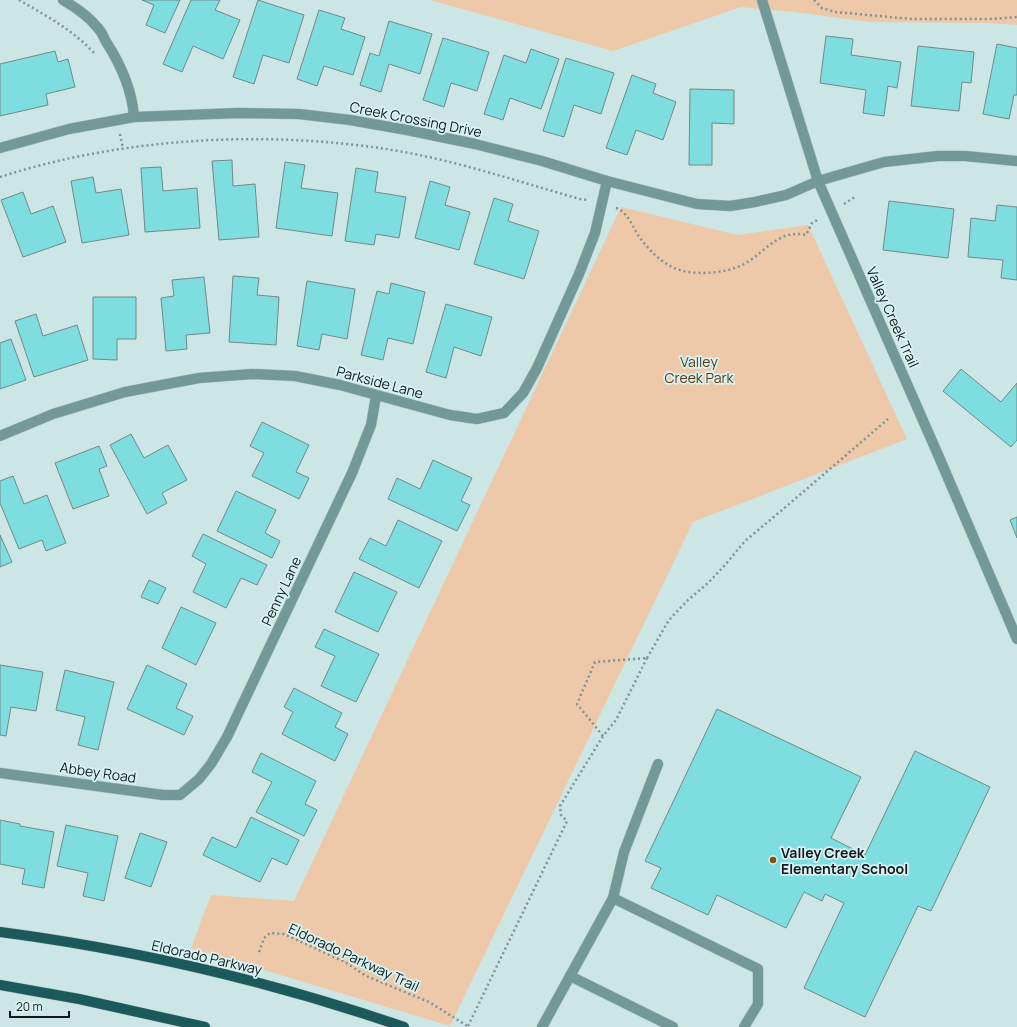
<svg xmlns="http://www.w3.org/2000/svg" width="1017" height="1027" font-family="Manrope,sans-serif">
  <rect width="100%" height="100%" fill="#cbe6e5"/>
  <g fill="#edc9a9">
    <polygon points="430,0 1017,0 1017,25 988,23 870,22 794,12 741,7 613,51"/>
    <polygon points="621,207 738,235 808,225 907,439 693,522 450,1026 191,948 211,895 294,901"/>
  </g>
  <g fill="#7eddde" stroke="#718989">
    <polygon points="142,0 180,0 165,33 146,25 154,5"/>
    <polygon points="191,0 220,0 215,10 240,20 223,59 193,46 182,72 163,64"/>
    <polygon points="258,0 304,15 289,63 263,55 254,84 233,77"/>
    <polygon points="319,10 345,18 341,29 365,37 353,75 324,66 317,86 297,79"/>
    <polygon points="389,21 432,34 420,74 389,64 381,92 360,85 370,53 379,56"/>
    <polygon points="826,36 853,39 851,55 901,62 897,88 888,86 884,116 863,113 866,90 820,83"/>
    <polygon points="443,38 489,52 477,91 451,83 444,107 423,100"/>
    <polygon points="997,44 1017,48 1017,95 1014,95 1009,119 983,114"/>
    <polygon points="918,46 974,52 971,83 962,82 959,111 911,106"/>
    <polygon points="531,49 559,59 541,109 510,98 503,120 484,114 504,55 526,63"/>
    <polygon points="55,51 58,62 68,59 75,87 46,94 48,105 0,116 0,64"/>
    <polygon points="566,58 614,73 601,114 574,105 564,137 543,131"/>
    <polygon points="632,75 656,84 653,93 676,102 663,140 636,130 627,155 606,148"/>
    <polygon points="690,89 734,90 734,124 712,123 712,165 689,165"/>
    <polygon points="232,160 233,186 255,184 259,237 219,240 212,161"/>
    <polygon points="285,162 305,165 301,188 338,193 332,236 276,228"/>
    <polygon points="161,167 163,191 197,188 200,228 145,232 141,168"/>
    <polygon points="356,168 378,172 375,192 406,197 399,238 376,234 374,245 345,241"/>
    <polygon points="93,177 96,193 121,189 129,235 82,243 71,181"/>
    <polygon points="430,181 450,187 445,205 470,212 459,250 415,238"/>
    <polygon points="23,192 31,214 53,206 66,242 23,257 1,200"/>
    <polygon points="494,198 513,204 508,221 539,231 524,279 474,264"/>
    <polygon points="889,201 954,209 948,258 883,250"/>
    <polygon points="997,205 1017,207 1017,280 1001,278 1003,260 968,257 971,218 995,221"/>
    <polygon points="233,276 259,278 257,295 279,297 276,345 229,342"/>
    <polygon points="204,277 210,333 186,335 187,349 166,351 161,298 174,296 172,280"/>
    <polygon points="307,281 355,289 347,339 322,334 319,350 297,346"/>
    <polygon points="391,283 425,292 413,344 388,338 383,360 361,355 377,291 389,294"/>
    <polygon points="93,297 136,297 136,339 117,339 117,360 93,359"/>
    <polygon points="446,304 492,317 481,356 454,347 446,378 426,372"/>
    <polygon points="36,314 43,336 77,325 88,360 34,377 15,321"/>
    <polygon points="11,339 26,380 0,389 0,343"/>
    <polygon points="961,369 1001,402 1017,383 1017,440 1011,447 943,391"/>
    <polygon points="262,422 309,445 296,472 309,478 299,499 252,476 264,453 250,446"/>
    <polygon points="131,434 144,458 168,445 187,480 162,493 167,503 147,514 110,445"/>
    <polygon points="99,446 107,466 99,469 109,496 73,509 55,463"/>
    <polygon points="433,460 472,478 461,501 470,505 457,531 388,499 397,478 420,489"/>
    <polygon points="13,476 24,504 47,495 66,543 46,551 42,540 19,549 0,503 0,481"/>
    <polygon points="236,491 276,510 265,533 280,541 272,558 217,531"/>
    <polygon points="1017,517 1017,538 1010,520"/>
    <polygon points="398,520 442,541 419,588 359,559 370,538 386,546"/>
    <polygon points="203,534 267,565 257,585 241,578 226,608 193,592 206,564 192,556"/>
    <polygon points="0,535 12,562 0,567"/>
    <polygon points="354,572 397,592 378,632 335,612"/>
    <polygon points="149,580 166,588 158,604 141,597"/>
    <polygon points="181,607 216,623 196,665 162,648"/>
    <polygon points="324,629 379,654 356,702 321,686 335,656 315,647"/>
    <polygon points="0,665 43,672 36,711 11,707 6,736 0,735"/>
    <polygon points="147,665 187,684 176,708 193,716 184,735 127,709"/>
    <polygon points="65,670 114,682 98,750 78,745 85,717 56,710"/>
    <polygon points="294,688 342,713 335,727 348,734 335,761 282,734 293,712 284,707"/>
    <polygon points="717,709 861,777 831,838 865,855 915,751 990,787 931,911 918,906 865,1017 804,988 844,903 825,894 822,901 804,892 786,928 717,895 708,915 651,888 661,868 645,861"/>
    <polygon points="261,753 316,781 305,804 317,810 304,836 256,812 272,782 252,772"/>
    <polygon points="251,817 299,840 287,865 272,858 260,882 203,855 212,837 236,848"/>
    <polygon points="0,820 20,824 20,826 54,832 44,888 22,884 25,869 0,864"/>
    <polygon points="66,825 118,836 104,901 83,896 88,873 57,866"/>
    <polygon points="140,833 167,842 151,887 125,878"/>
  </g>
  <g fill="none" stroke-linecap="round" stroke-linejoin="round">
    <defs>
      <g id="lane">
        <polyline points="613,898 624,852 658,764"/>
        <polyline points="570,976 673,1027"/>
        <polyline points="542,1027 613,898 758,969 758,1004 744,1027"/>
      </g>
      <g id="street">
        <path d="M63,0C75,7 88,16 97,27C100,30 103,35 105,40C120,63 132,89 134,117"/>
        <polyline points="762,0 818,181 939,457 1017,639"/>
        <polyline points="0,148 69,129 134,117 238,113 299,114 350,120 407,130 475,144 542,161 607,181 697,204 730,206 755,202 786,195 818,181 884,162 938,156 965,156 1017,161"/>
        <polyline points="0,436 53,414 125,392 199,378 252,374 295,376 340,385 450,415 477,419 504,413 523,393 537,368 579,274 595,233 607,181"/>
        <polyline points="0,773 163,795 180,795 199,779 211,764 227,737 352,473 371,425 376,396"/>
      </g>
      <g id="primary">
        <path d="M0,932C137,950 273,982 404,1027"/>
        <polyline points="0,985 79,999 205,1027"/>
      </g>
    </defs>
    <use href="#lane" stroke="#a9c1c0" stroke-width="11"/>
    <use href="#street" stroke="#a9c1c0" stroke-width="11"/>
    <use href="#primary" stroke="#a9c1c0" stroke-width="11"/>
    <g stroke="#7f9392" stroke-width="2.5" stroke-dasharray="2 3" stroke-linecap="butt">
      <path d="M19,0C45,15 73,30 94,53"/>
      <polyline points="814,0 822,8 835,12 912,19 990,19 1017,17"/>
      <polyline points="120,134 123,149"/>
      <path d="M0,177C121,138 261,130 386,149C452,159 516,181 580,199L588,200"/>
      <polyline points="844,204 855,197"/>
      <path d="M616,208C628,212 633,228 640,238C652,253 664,266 683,271C702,275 729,273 746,263C767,250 780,229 806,235L812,223L819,219"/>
      <polyline points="647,658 669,620 688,600 708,583 725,565 745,541 788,505 888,419"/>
      <polygon points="647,658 616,720 603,736 577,704 595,662"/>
      <polyline points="259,952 264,938 270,933 284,934 345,962 366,976 429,1002 469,1027"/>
      <polyline points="468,1026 567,821 561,815 560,806 603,736"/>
    </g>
    <use href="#lane" stroke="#739898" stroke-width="10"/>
    <use href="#street" stroke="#739898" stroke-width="10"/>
    <use href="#primary" stroke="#1b595a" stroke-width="10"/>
  </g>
  <circle fill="#884e06" stroke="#d8f3f3" stroke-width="1.5" cx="773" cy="860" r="4"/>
  <g text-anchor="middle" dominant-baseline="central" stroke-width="3.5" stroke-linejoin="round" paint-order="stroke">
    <g font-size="14" fill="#0f1919" stroke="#d8f3f3">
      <text transform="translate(416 119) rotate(11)">Creek Crossing Drive</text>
      <text transform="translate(893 317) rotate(66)">Valley Creek Trail</text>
      <text transform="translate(380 382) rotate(15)">Parkside Lane</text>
      <text transform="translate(281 591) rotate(-65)">Penny Lane</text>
      <text transform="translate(98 772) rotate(8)">Abbey Road</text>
      <text transform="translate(207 957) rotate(13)">Eldorado Parkway</text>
      <text transform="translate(354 957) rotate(25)">Eldorado Parkway Trail</text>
    </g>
    <g font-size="14" fill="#5a3610" stroke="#d8f3f3">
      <text x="699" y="361">Valley<tspan x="699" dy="16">Creek Park</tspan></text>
    </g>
    <g font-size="14" font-weight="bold" fill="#0f1919" stroke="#d8f3f3" text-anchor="start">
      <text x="781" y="852">Valley Creek<tspan x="781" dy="16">Elementary School</tspan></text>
    </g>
  </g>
  <path d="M10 1011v6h59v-6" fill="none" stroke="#0f1919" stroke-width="2"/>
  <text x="16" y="1011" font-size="12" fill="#0f1919" stroke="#d8f3f3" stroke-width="3" paint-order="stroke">20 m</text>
</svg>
